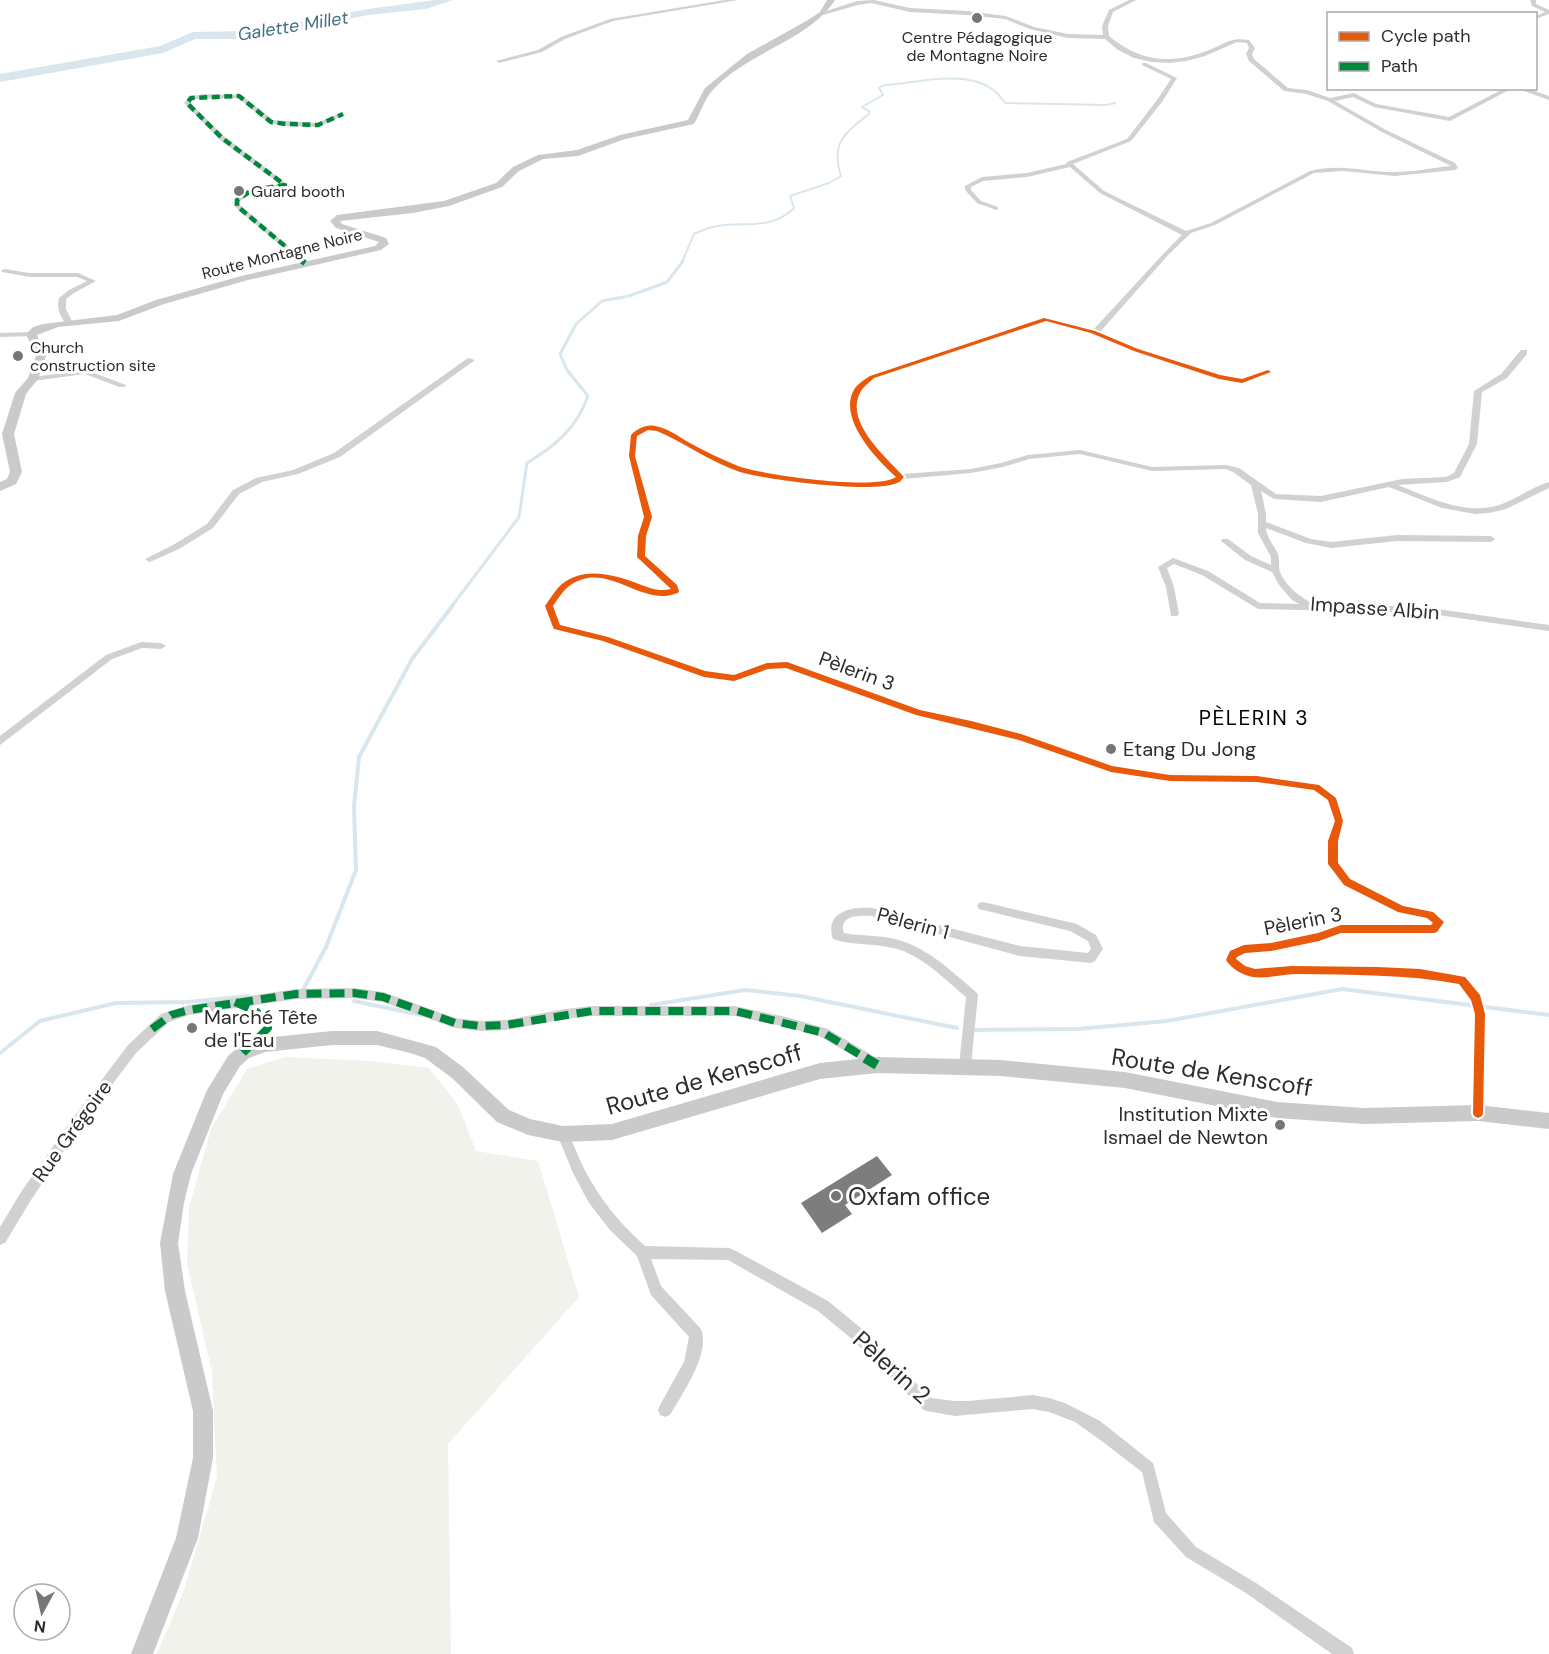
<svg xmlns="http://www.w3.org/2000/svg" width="1549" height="1654" font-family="'DM Sans',sans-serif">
  <rect width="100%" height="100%" fill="#fff"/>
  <polygon fill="#f0f2eb" points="285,1057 371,1061 429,1068 458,1105 476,1151 538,1161 579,1297 448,1444 451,1654 157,1654 184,1590 217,1477 212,1372 187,1264 189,1208 211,1129 247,1069"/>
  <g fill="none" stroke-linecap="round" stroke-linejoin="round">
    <path stroke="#d9e6ee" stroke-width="2" d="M682,262L694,234C701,231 709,227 717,226C745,221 771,231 794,208L790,196L829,183L841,176C830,142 846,132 869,114V111L862,107L883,95L879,88L882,86C890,84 898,84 905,83C937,78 985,70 1005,103L1106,105L1115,103"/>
    <path stroke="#d9e6ee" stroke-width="3" d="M452,606L519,517L527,463C555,446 577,428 588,396L567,370L560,354L576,324L602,301L629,296L667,282L683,261"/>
    <g stroke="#d9e6ee" stroke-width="4">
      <polyline points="302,992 326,947 356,870 354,807 359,757 412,659 453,605"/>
      <polyline points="354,1001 421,1015"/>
      <polyline points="651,1005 745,990 800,996 957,1028"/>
      <polyline points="970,1030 1077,1029 1167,1021 1342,989 1549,1015"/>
      <polyline points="0,1053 40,1021 116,1003 187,1002 249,996"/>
    </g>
    <polygon fill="#d9e6ee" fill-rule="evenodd" points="435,0 453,0 426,9 368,15 251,39 195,39 163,53 0,82 0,74 160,46 193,32 251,31 368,9"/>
  </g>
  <polygon fill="#7d7d7d" points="877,1156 892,1175 845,1205 852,1214 822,1233 801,1203"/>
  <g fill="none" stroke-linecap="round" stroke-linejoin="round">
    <g fill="#d1d1d1" fill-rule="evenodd">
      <polygon points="725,0 738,0 613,21 565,39 542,52 499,63 496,61 538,50 561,37 610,19"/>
      <path d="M874,0L910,8L967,11L1006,16L1034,27L1068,34L1103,35L1102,26L1109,10L1129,0H1136L1113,12L1108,26L1109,36C1140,62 1172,65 1209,50C1227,43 1229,37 1249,40L1255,48L1252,54L1254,59L1288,88L1307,90L1330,98L1354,93L1376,104L1449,117L1505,88H1513L1450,121L1374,107L1353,97L1335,101L1386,130L1455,163L1458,168L1455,170L1395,176L1343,171L1314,173L1215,225L1191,233L1169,254L1100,332L1139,348L1220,375L1241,379L1268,370L1272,372L1271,374L1242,383L1219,379L1133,352L1090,334L1046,321L875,379C870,382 864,386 861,391C846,419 883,457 902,474L971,469L1001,463L1028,455L1080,450L1152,467L1226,465L1239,468L1276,494L1321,496L1402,479L1446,477L1454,473L1469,444L1474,391L1501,374L1521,350H1527V354L1507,378L1482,392L1477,444L1460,477L1447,482L1398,485C1430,498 1468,517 1502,504C1518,498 1532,487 1549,482V488L1506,509L1489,513L1475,514L1442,508L1389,487L1321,502L1274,499L1261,491L1266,514V522L1311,539L1331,542L1397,535L1491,536L1495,539L1491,542L1397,541L1331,548L1306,543L1266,528C1266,537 1274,545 1278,554C1280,560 1278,566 1280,572C1286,587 1300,597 1314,604L1424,607L1549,625V631L1424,613L1258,609L1202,575L1174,564L1167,568L1174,587L1179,614L1177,616H1171L1166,587L1158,567L1173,558L1208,571L1260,603L1299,604L1292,600L1279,585L1272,572L1245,560L1221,541L1222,539H1228L1251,556L1271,565V557L1258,533V514L1251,485L1233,472L1226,469L1152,471L1080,454L1029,459L1003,467L971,473L903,479C883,497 761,480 735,470C718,463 701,455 685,446C674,441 664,433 652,430L647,431L638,436L636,456L652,517L646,536L645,556L677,585L680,591L678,593C674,594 669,596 664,596C631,598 602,562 568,587C562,592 558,600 554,606L561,625L608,637L705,671L733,675L767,663L787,662L921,710L1021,733L1112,765L1170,774L1257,775L1320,784L1337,798L1344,821L1338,841V863L1351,879L1403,905L1434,912L1445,922L1438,932L1434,934H1341L1319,942L1271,952L1245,954L1237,959L1246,965L1255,968L1292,965L1377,966L1420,969L1466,977L1480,995L1486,1014L1484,1113L1482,1117L1478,1119L1474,1117L1472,1113L1474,1014L1471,1000L1459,984C1407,975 1355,975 1302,975C1286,975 1267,981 1252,977C1241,975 1231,969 1225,960L1229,951L1244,944L1271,942L1318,933L1341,924H1431L1432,923L1427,919L1397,912L1343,885L1328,864V841L1334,821L1327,800L1314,790L1257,783L1170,782L1111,773L1019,740L916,715L786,668L768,669L734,681L704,677L603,642L554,629L552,627L544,606C549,599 555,589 562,583C585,565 613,575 638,583C649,587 659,591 670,589L637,557L638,536L644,517L628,456L630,435C637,429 645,424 655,426C667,428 677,436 688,441C699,448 712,454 725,460C763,477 850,487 892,480L895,477C875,459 836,417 855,388C858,383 864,379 869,375L1046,317L1094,329L1165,252L1182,235L1100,193L1070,167L1027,177L983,181L971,187V190L981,201L998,207V209L996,210L977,203L965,190V186L982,177L1027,173L1066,164L1067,162L1127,139L1157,100L1171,79L1142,65V63H1146L1177,78L1162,102L1131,141L1073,164L1104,191L1186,231L1211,223L1310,171C1339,163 1365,172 1394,172C1413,172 1432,168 1451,166L1382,132L1328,101L1306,94L1284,91L1249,61L1246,54L1249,48L1247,43L1237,42L1205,56L1186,61L1169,63L1152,62L1134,58L1118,50L1105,39L1068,38L1030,29L1005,19L967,15L910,12L871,3L858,5L823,15L820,13L857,1Z"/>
      <polygon points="1530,0 1536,0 1536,4 1549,10 1549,14 1536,19 1536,16 1545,12 1532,6"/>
      <polygon points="1516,88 1526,88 1549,96 1549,100"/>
      <polygon points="204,94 241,95 273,120 317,123 341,113 346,114 318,127 286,126 269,123 238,98 193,99 190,103 225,137 287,184 287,186 285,187 254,192 240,201 240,205 307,262 307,264 303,264 234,206 235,199 250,189 280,184 220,140 184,103 189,97"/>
      <path d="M4,269L30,273H78L96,281L74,293L66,299V309L73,323L69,325C61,321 56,307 59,298L69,290L87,281L77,277H30L2,272L1,271Z"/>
      <polygon points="31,332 35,334 34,336 0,337 0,333"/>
      <polygon points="468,358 475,360 340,457 298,474 262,482 239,494 213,528 179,549 152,561 149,562 145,559 173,545 207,524 233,490 256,478 293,470 334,453"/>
      <polygon points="86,370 126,385 125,387 119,387 85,374 33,381 29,379 33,377"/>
      <polygon points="141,642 161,643 166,646 161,649 142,648 112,659 0,745 0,736 106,655"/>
      <path d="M983,902L1077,924L1096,935L1103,949L1095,961L1091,963L1020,956L872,916C859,915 838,915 844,933C859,936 875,935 890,938C924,944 950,970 976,992L978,995L971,1066L969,1070L965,1071L961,1070L959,1066L966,997C944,979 921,954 893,948C873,943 853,946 833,939C824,912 851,906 872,908L1020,946L1088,953L1091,949L1088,941L1070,931L979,909L977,906L979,903Z"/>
      <polygon points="354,988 383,992 455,1018 481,1021 506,1020 565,1009 592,1006 735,1006 786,1017 828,1029 880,1060 882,1064 880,1068 876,1069 821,1037 786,1027 735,1016 592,1016 565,1019 506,1030 481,1031 455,1028 383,1002 354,998 296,999 189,1015 169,1022 136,1053 78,1130 31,1200 5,1243 0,1245 0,1227 21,1192 70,1122 128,1045 161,1014 189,1005 296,989"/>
      <path d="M563,1128L567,1130C575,1147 581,1165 591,1181C605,1206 624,1227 645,1246L729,1248L734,1250L828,1301L862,1329L931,1398L955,1401H968L1033,1395L1049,1398L1065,1403L1100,1421L1153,1463L1166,1513L1196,1547L1256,1583L1352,1648L1354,1654H1332L1246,1593L1186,1557L1154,1522L1142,1472L1103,1442L1075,1422L1049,1412L1033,1409L955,1416L927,1411L922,1409L852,1339L818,1311L728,1260L651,1259L661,1286L701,1329C711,1353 682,1394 670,1415L665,1417L660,1415L658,1410L660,1405L684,1362L689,1337L651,1295L637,1256L610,1230L589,1203L573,1173L557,1134L559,1130Z"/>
    </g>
    <g fill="#cacaca" fill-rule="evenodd">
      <path d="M827,0H835C810,40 745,53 712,91C704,100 700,114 694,124L625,139L578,156L543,159L519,171L502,187L449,206L413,213L340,221L342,224L386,238L389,244L381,250L248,280L164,304L119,321L58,327L37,335L46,356L38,379L26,394L14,434L22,472L16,484L0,491V482L7,479L10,472L2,434L15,393L28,378L36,356L26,334L33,327L43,324L117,315L156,300L241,276L375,246L379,242L336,228L330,221L337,215L444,201L496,183L513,167L538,155L577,150L620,135L688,120L705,88L747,54L808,20L820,12Z"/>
      <polygon points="332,1031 377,1031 436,1047 464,1068 509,1110 530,1119 563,1126 612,1124 820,1063 877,1057 1001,1060 1125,1072 1277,1102 1364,1108 1478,1105 1549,1113 1549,1129 1478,1121 1364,1124 1277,1118 1125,1088 1001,1076 877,1073 820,1079 612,1140 563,1142 528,1135 497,1122 452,1078 425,1058 410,1053 377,1045 332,1045 265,1052 249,1058 240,1066 223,1094 191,1174 184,1203 178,1243 185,1291 213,1411 213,1458 198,1538 153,1654 131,1654 176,1538 193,1458 193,1411 165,1291 160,1243 173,1174 207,1090 228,1056 237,1048 264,1038"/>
    </g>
    <polyline stroke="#00873e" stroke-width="4.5" stroke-dasharray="8 4.5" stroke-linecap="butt" points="304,262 237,206 237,200 252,190 285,185 222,138 187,103 191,98 239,96 271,122 286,124 318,125 343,114"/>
    <polyline stroke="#00873e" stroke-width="6" stroke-dasharray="11 6" stroke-linecap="butt" points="302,261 305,263"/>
    <g stroke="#00873e" stroke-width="8" stroke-dasharray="15 8" stroke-linecap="butt">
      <polyline points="235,1002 257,1012 257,1019 263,1020 268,1028 243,1053"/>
      <polyline points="152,1029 171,1015 189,1010 296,994 354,993 383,997 455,1023 481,1026 506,1025 592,1011 735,1011 824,1033 867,1059"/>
    </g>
    <polyline stroke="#00873e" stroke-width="10" stroke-dasharray="20 10" stroke-linecap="butt" points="865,1058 877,1065"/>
    <defs>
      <path id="cycleway" d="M1044,318L1095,331L1138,349L1220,375L1242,379L1268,370L1271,372L1242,383L1219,379L1134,351L1091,333L1046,321L874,378C870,382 864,386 861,391C843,421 886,457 904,477C901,480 901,482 897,483C873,494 767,480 740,472C710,462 685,443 657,431L648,430L637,436L635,456L652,517L646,536L645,556L677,585L679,591L678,593C673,594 668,596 664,596C632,597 601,561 568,587C562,592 557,600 553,606L560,625L608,637L705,671L734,675L767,663L787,662L920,710L971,721L1021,734L1112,766L1170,775L1257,776L1319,785L1336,798L1343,821L1338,841V863L1350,879L1403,906L1433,912L1444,922L1437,932L1434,933H1341L1319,941L1271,951L1245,953L1237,957L1236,959L1245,966L1255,969L1292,966L1377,967L1420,969L1465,977L1480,995L1485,1014L1483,1113L1482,1116L1478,1118L1474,1116L1473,1113L1475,1014L1471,1000L1459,984C1406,974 1352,975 1298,974C1283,974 1267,979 1253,977C1242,975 1232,969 1226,960L1230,951L1244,945L1271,943L1318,933L1341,925H1431L1433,923L1427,918L1398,912L1344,885L1328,864V841L1335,821L1328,800L1314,790L1257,782L1170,781L1111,772L1019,740L916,715L786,668L768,669L734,681L704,677L603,641L554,629L553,627L545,606C550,599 556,589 562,584C586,566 614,575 639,584C650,588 659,592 671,589L637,557L638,536L644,517L629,456L631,435C637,429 646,424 655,426C667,428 678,436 688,442C704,451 721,459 738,466C762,475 877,491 896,477C876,459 836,417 855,388C859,383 865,379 870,376Z"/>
    </defs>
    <use href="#cycleway" stroke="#fff" stroke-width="4"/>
    <use href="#cycleway" fill="#e8590c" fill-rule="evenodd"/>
  </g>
  <g fill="#767676" stroke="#fff" stroke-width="2">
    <circle cx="977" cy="18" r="6"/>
    <circle cx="239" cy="191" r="6"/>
    <circle cx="18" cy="356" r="6"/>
    <circle cx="1111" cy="749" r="6"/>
    <circle cx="192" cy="1028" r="6"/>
    <circle cx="1280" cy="1125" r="6"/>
    <circle cx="836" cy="1196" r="6"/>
  </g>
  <g text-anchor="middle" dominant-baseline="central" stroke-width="6" stroke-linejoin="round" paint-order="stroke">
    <g font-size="16" fill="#2c2c2c" stroke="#fff" text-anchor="start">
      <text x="977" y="37" text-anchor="middle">Centre Pédagogique<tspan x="977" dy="18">de Montagne Noire</tspan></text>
      <text x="251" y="191">Guard booth</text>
      <text x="30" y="347">Church<tspan x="30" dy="18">construction site</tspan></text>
    </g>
    <g font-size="16" fill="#2c2c2c" stroke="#fff">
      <text transform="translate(282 254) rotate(-14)">Route Montagne Noire</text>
    </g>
    <g font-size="18" font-style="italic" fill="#446f84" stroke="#fff">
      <text transform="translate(293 26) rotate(-9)">Galette Millet</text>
    </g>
    <g font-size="20" fill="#2c2c2c" stroke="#fff">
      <text transform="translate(1375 608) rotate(4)">Impasse Albin</text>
      <text transform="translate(857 671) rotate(20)">Pèlerin 3</text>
      <text transform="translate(1303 921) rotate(-11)">Pèlerin 3</text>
      <text transform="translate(913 923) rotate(15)">Pèlerin 1</text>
      <text transform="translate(72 1131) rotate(-54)">Rue Grégoire</text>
    </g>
    <g font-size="20" fill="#2c2c2c" stroke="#fff" text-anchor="start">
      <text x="1123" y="749">Etang Du Jong</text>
      <text x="204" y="1017">Marché Tête<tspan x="204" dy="23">de l'Eau</tspan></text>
      <text x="1268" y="1114" text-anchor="end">Institution Mixte<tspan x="1268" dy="23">Ismael de Newton</tspan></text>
    </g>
    <g font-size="21" letter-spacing="1.5" fill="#000" stroke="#fff">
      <text x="1254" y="718">PÈLERIN 3</text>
    </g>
    <g font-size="24" fill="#2c2c2c" stroke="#fff">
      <text transform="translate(1212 1072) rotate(9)">Route de Kenscoff</text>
      <text transform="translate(704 1079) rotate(-16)">Route de Kenscoff</text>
      <text transform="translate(892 1367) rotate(42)">Pèlerin 2</text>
    </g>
    <g font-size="24" fill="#2c2c2c" stroke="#fff" text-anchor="start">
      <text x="848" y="1196">Oxfam office</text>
    </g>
  </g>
  <rect x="1327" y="12" width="210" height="78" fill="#ffffff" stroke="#ababab" stroke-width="1.5"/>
  <rect x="1339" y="32" width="30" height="9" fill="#e8590c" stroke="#ababab" stroke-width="1.5"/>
  <text x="1381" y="42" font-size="18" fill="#2c2c2c">Cycle path</text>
  <rect x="1339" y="62" width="30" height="9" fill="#00873e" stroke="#ababab" stroke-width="1.5"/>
  <text x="1381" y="72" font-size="18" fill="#2c2c2c">Path</text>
  <g transform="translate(42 1612) rotate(188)"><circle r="28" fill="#ffffff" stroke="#ababab" stroke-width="1.5"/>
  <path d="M0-4.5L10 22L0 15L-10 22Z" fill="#767676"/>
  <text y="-9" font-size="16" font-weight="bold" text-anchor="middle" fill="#2c2c2c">N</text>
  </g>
</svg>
